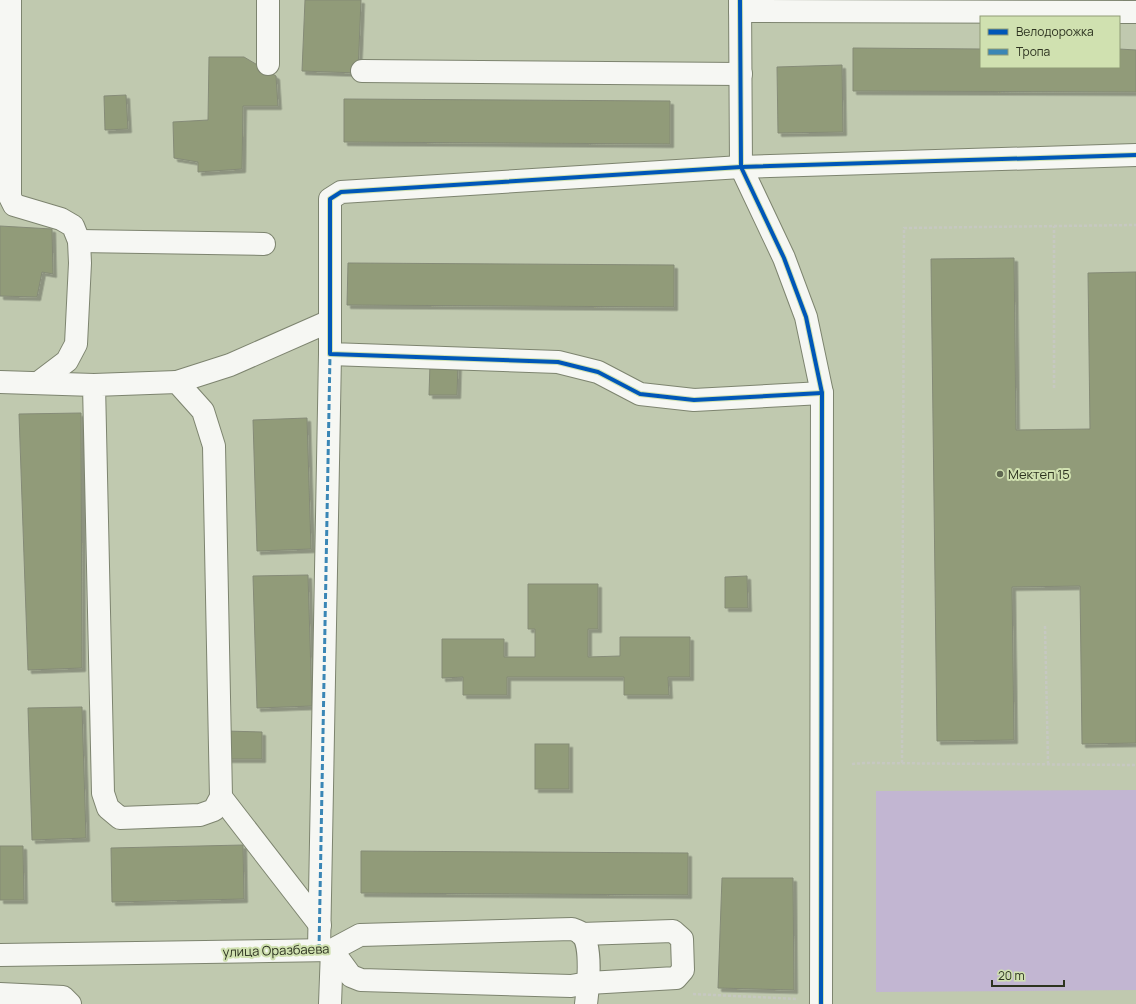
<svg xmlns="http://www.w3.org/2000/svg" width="1136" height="1004" font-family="Manrope,sans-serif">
  <defs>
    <filter id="shadow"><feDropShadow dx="3.5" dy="3.5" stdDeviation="0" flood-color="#0004"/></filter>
  </defs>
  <rect width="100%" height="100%" fill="#c0c9af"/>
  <polygon fill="#c2b6d2" points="1136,790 1136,990 876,992 876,791"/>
  <g fill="#919b79" stroke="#858b77" filter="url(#shadow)">
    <polygon points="305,0 361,0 358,73 302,71"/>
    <polygon points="853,48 981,49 981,67 1119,67 1119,49 1136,50 1136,92 853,91"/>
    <polygon points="209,57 244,57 276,76 278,106 243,106 242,169 198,172 198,162 174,158 173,122 208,120"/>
    <polygon points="842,65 843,132 778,133 777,67"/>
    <polygon points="126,95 128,129 105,130 104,96"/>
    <polygon points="344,99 670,101 670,144 344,142"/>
    <polygon points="0,226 52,229 53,274 42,272 37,297 0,296"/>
    <polygon points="1014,258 1016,430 1090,429 1088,273 1136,272 1136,743 1082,744 1080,586 1012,587 1014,740 937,741 931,259"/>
    <polygon points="348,263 674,265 674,307 347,305"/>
    <polygon points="430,363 458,364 457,395 429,395"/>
    <polygon points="81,413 82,668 28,670 19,414"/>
    <polygon points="307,418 311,549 257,551 253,420"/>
    <polygon points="308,575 312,706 257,708 253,576"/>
    <polygon points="747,576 748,608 725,608 725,577"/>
    <polygon points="528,584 598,584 598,629 588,629 588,657 620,656 620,637 690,637 690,677 668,677 669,695 624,695 624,677 507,677 507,695 463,695 463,677 442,678 442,639 504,639 504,657 535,657 535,629 528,629"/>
    <polygon points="82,707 86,838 32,840 28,708"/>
    <polygon points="225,731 262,732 262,759 225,759"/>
    <rect x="535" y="744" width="34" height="45"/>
    <polygon points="243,845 244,899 112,902 111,848"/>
    <polygon points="0,846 23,846 24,900 0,900"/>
    <polygon points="361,851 688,853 688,895 361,893"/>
    <polygon points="722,878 793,878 794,990 718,988"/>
  </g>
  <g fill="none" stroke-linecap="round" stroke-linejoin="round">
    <defs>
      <g id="minor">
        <polyline points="10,0 10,197 14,205 61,219 73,226 79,241 80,263 76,344 67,361 38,383"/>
        <polyline points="268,0 268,64"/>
        <polyline points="740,0 741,167 784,258 806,317 822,393 821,1004"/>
        <polyline points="740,11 1136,12"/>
        <polyline points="362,71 741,74"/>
        <polyline points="79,241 264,244"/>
        <polyline points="0,382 94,385 177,382 203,411 214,446 221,797 214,810 200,815 120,818 108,808 103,793 94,385"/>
        <polyline points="177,382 230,365 330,321"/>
        <polyline points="822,393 694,400 640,394 598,372 558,362 330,354 330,199 341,192 741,167 1136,155"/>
        <polyline points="221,797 320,925"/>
        <polyline points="319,950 330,354"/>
        <polyline points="332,950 351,976 361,980 571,986 588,983 676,978 683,970 682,939 673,931 581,934"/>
        <path d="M0,955L332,950L360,935L572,929C575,930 579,931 581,933C593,944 588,988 586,1004"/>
        <polyline points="0,994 63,997 70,1004"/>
        <polyline points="330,1004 332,950"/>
      </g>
    </defs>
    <use href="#minor" stroke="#7d846f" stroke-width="24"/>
    <g stroke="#c6c8c1" stroke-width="2.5" stroke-dasharray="3 2" stroke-linecap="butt">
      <polyline points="1054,388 1054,226"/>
      <polyline points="1045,626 1048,763"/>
      <polyline points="902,763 904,228 1136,225"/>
      <polyline points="852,764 865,763 1136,765"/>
      <polyline points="693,994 798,999"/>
    </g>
    <use href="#minor" stroke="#f6f7f3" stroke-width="22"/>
    <polyline stroke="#3a86b5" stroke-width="3" stroke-dasharray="6 3" stroke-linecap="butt" points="319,950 330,354"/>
    <defs>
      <g id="cycleway">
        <polyline points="740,0 741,167 784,258 806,317 822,393 821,1004"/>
        <polyline points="822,393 694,400 640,394 598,372 558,362 330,354 330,199 341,192 741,167 1136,155"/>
      </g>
    </defs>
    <use href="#cycleway" stroke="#d0e1b0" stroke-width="6"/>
    <use href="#cycleway" stroke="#0057b8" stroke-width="4"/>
  </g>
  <circle fill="#606852" stroke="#d0e1b0" stroke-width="1.5" cx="1000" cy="474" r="4"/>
  <g text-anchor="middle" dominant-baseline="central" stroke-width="4" stroke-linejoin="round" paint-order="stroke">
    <g font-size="13" fill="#2d3320" stroke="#d0e1b0" text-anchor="start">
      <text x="1008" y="474">Мектеп 15</text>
    </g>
    <g font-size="13" fill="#2d3320" stroke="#d0e1b0">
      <text transform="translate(276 950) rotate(-2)">улица Оразбаева</text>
    </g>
  </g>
  <rect x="980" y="16" width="140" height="52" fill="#d0e1b0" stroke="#8f9b76"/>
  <rect x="988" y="29" width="20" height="6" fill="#0057b8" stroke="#8f9b76"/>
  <text x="1016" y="36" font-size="12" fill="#2d3320">Велодорожка</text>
  <rect x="988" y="49" width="20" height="6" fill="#3a86b5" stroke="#8f9b76"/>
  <text x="1016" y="56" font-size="12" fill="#2d3320">Тропа</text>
  <path d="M992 980v6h72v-6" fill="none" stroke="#2d3320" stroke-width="2"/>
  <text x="998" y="980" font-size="12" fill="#2d3320" stroke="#d0e1b0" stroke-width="3" paint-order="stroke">20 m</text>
</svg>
